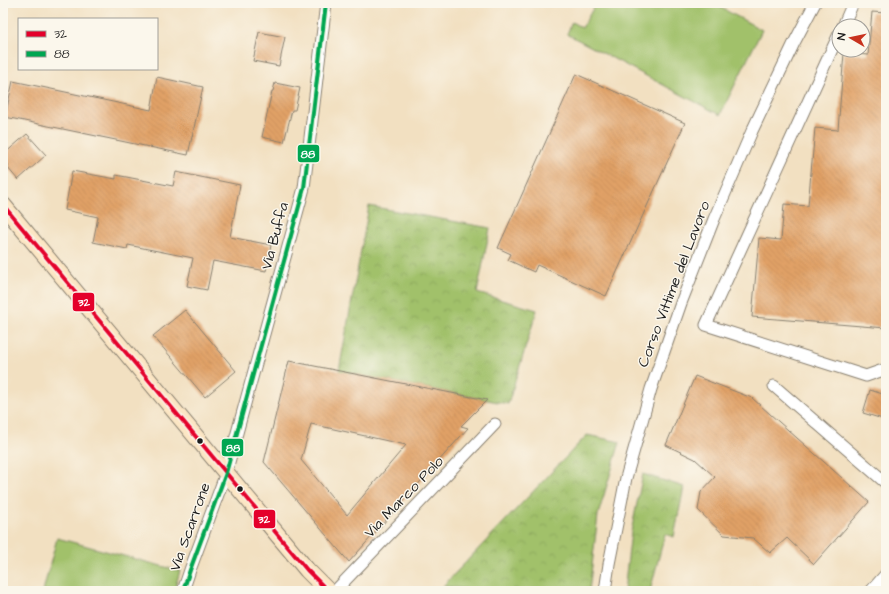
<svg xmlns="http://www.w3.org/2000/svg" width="889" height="594" font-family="'Architects Daughter',sans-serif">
  <defs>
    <pattern id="park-crowns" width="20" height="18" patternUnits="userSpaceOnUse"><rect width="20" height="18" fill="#a1c16a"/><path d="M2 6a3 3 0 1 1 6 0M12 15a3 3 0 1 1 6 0" fill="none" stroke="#8aa55b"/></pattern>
    <pattern id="building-back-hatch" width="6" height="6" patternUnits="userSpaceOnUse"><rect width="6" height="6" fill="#e1a166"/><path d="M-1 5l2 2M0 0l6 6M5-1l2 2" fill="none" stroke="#c08a58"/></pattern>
  </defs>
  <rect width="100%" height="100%" fill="#fbf7ec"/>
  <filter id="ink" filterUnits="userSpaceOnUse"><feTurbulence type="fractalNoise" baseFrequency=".025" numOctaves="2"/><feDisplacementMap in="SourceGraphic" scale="8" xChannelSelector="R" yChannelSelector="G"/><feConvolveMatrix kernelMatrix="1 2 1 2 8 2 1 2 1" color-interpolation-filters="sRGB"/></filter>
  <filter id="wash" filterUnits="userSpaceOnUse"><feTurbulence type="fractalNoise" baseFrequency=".012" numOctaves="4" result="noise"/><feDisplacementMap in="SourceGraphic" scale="16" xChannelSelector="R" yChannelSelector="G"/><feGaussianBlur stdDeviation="0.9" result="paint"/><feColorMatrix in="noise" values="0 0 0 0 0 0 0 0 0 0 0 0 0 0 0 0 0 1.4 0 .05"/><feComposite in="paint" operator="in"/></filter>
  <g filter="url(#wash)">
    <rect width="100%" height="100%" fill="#f2e0c1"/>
    <g fill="#a1c16a" stroke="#5e6e43">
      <polygon points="596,3 712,3 762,30 720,115 567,34 572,22 582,28"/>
      <polygon points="57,538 180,571 174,591 43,591"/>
    </g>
    <g fill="url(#park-crowns)" stroke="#5e6e43">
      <polygon points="369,206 490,228 477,293 537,310 508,404 339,371"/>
      <polygon points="587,435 620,442 598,515 589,591 479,591 443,586"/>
      <polygon points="643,474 684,487 674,537 665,534 650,591 624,591 631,532"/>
    </g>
    <g id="blocks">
      <g fill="url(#building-back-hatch)" fill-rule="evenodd">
        <polygon points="872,12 886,13 886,328 752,317 759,238 781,240 784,204 808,206 815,128 838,130 844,53 868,55"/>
        <polygon points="259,32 285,37 279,66 253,61"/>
        <polygon points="576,74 685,123 606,296 537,265 534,272 508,260 511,254 498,248"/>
        <polygon points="157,77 203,87 188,155 5,117 13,81 151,110"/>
        <polygon points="275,83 300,88 295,110 292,110 284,142 262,137 272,91 273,91"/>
        <polygon points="27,134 46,155 18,180 7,167 9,165 3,159 3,155"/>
        <polygon points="72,171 116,179 116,175 173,186 176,172 240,185 230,237 271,245 266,271 213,261 207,290 187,286 193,258 128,245 127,249 93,242 98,217 65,210"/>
        <polygon points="185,310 236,371 205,397 153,336"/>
        <path d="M289,361L487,400L461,426L468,428L349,562L264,462ZM311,424L406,445L347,515L301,460Z"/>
        <polygon points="695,376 752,398 869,502 814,564 787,538 770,553 753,538 724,535 698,510 701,492 715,477 695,459 666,445"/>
        <polygon points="870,390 886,395 886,420 863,413"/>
      </g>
    </g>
  </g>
  <g filter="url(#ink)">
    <use href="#blocks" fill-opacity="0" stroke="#877e6e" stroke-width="1"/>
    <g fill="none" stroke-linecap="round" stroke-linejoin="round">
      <defs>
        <g id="street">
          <polyline points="843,26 853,3"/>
          <polyline points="839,34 706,325 866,376 886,369"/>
          <polyline points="774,386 886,483"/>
          <polyline points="183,591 190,570 226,473 304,188 326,3"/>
          <polyline points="335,591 495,424"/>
          <polyline points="605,591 609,564 626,478 651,389 681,303 714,219 752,131 794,43 815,3"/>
          <polyline points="871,591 886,574"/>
        </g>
        <polyline id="secondary" points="3,205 307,570 328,591"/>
      </defs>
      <use href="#street" stroke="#877e6e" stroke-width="13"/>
      <use href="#secondary" stroke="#877e6e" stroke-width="18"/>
      <use href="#street" stroke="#fff" stroke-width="11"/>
      <use href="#secondary" stroke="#fce6c4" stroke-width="16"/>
      <defs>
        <polyline id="bus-1" points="3,205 307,570 328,591"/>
        <polyline id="bus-2" points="183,591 190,570 226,473 304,188 326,3"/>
      </defs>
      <use href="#bus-1" stroke="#fbf7ec" stroke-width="7"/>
      <use href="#bus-2" stroke="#fbf7ec" stroke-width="7"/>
      <use href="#bus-1" stroke="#e4002b" stroke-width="4"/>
      <use href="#bus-2" stroke="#00a651" stroke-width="4"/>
    </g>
  </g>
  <g fill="#1c1c1c" stroke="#fbf7ec" stroke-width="1.5">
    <circle cx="200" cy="441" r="3.5"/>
    <circle cx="240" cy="489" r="3.5"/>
  </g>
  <g text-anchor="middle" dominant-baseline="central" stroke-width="3" stroke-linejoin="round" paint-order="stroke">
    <g font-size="15" fill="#1c1c1c" stroke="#fbf7ec">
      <text transform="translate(275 236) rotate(-75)">Via Buffa</text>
      <text transform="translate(674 284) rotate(-69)">Corso Vittime del Lavoro</text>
      <text transform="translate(404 497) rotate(-46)">Via Marco Polo</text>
      <text transform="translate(190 527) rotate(-70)">Via Scarrone</text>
    </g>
  </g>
  <g stroke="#fbf7ec" stroke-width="1.5">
    <rect x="297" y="144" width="23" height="19" rx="4" fill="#00a651"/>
    <rect x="72" y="292" width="23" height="20" rx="4" fill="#e4002b"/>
    <rect x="221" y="438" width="23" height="19" rx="4" fill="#00a651"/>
    <rect x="253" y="509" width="23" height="20" rx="4" fill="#e4002b"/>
  </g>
  <g font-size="11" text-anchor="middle" font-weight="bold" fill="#fff">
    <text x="308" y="158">88</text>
    <text x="84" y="306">32</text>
    <text x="233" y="452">88</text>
    <text x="264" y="523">32</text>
  </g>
  <rect width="889" height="594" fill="none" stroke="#fbf7ec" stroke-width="16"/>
  <rect x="18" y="18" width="140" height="52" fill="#fbf7ec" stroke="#a29f99"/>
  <rect x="26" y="31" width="20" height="6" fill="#e4002b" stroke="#a29f99"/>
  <text x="54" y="38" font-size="12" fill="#1c1c1c">32</text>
  <rect x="26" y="51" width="20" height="6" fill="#00a651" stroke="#a29f99"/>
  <text x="54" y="58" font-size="12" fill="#1c1c1c">88</text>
  <g transform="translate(851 38) rotate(279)"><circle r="19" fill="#fbf7ec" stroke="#a29f99"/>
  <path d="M0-3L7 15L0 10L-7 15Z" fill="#c8321e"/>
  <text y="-6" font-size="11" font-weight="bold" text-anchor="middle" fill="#1c1c1c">N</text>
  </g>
</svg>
